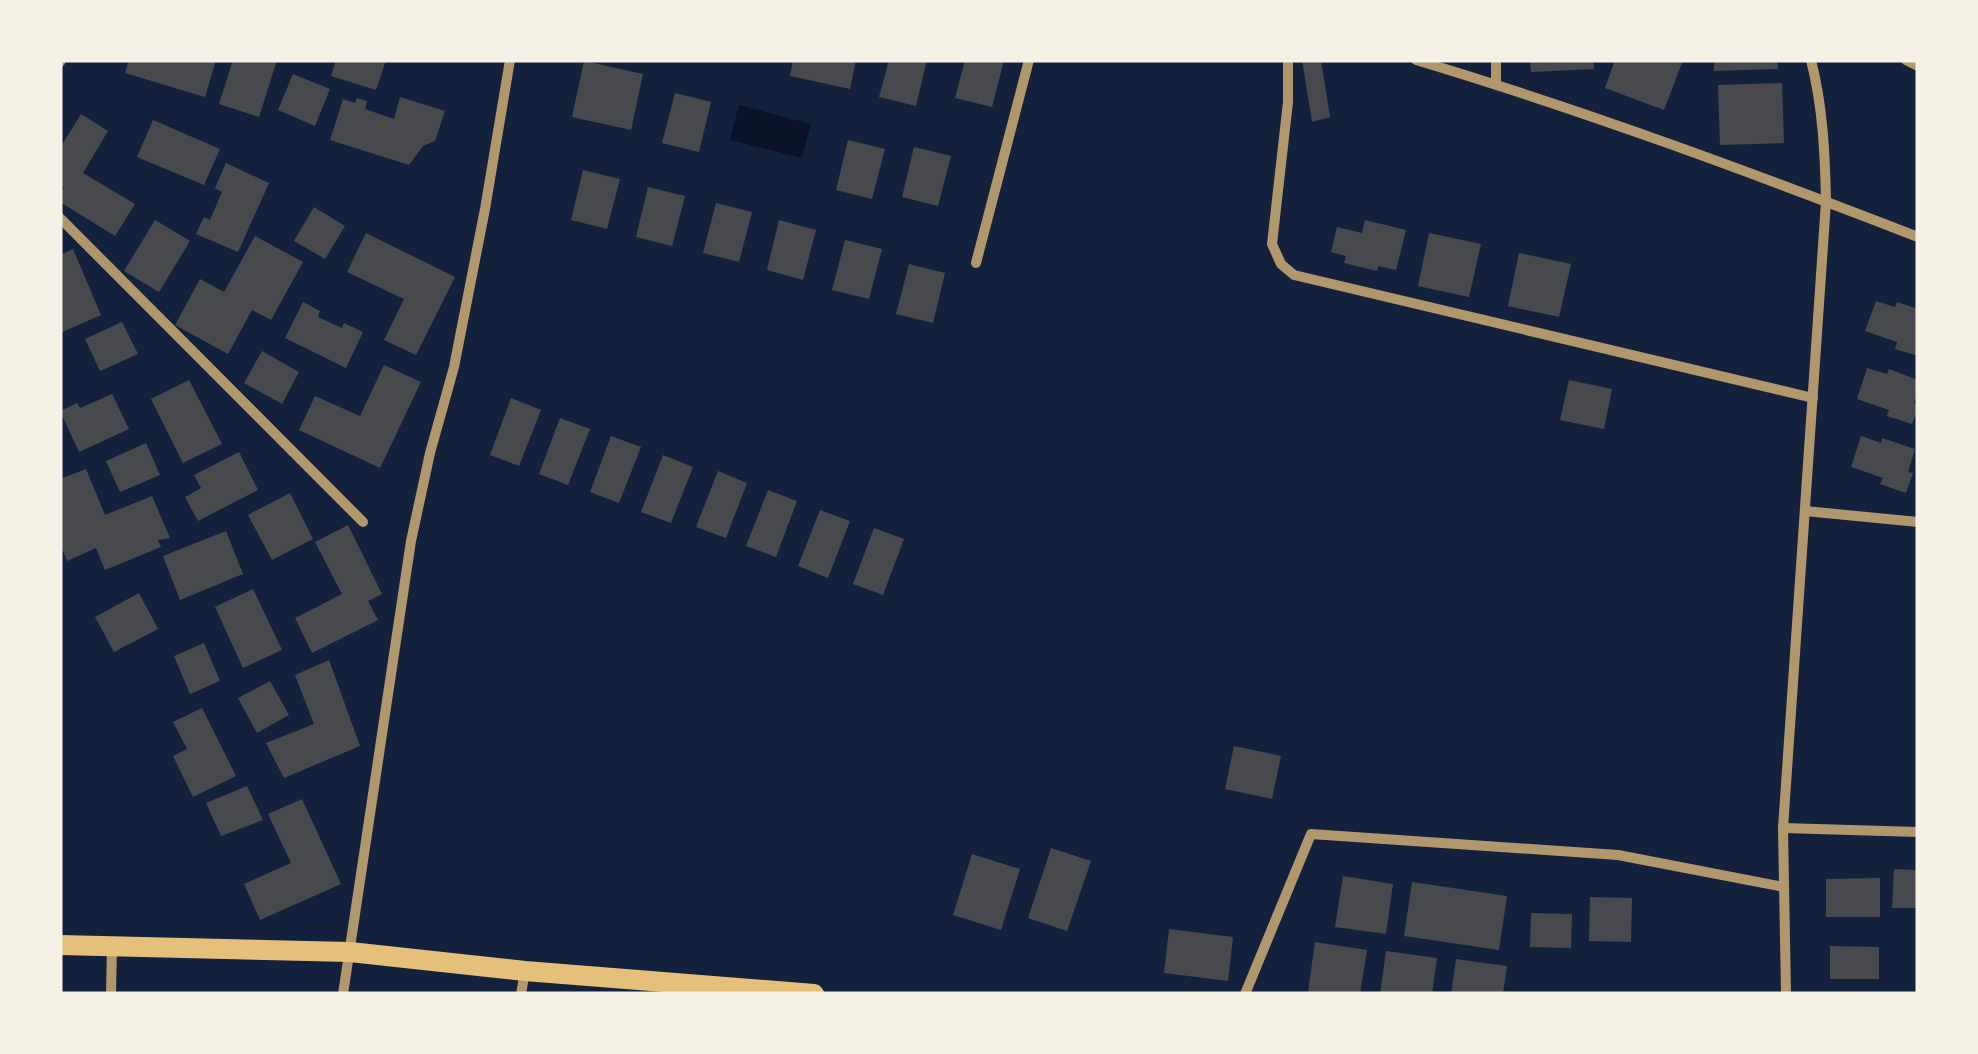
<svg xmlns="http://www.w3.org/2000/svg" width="1978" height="1054" font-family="'PT Sans',sans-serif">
  <rect width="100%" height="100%" fill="#14213d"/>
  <polygon fill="#0b132b" points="739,105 811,124 802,158 730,140"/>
  <g fill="#48494c">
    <polygon points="129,60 216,60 205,97 125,73"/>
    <polygon points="233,60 277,60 259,117 219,104"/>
    <polygon points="336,60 386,60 376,90 331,76"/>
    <polygon points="793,60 856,60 850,89 790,76"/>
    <polygon points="889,60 927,60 916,106 879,97"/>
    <polygon points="965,60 1004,60 992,107 955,98"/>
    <polygon points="1302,60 1321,60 1330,117 1312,122"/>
    <polygon points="1530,60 1593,60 1594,69 1531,72"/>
    <polygon points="1615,60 1683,60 1664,110 1605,88"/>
    <polygon points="1714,60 1777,60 1778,69 1714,71"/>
    <polygon points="584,61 643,74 631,130 572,117"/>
    <polygon points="293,74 330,89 315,126 278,110"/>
    <polygon points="1782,83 1784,143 1720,145 1718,85"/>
    <polygon points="675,93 711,102 699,152 662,143"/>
    <polygon points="400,97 445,111 435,141 423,146 409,165 330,140 343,99 355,103 357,98 367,101 365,109 394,119"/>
    <polygon points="81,114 108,131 83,173 135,204 115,236 60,202 60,194 64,188 60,186 60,148"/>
    <polygon points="153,120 220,149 204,185 137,157"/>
    <polygon points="848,140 885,149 872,199 836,190"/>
    <polygon points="914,147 951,156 938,206 902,197"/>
    <polygon points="226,163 269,183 238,252 196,234 204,217 210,220 222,192 215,188"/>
    <polygon points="583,170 620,179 607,229 571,220"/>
    <polygon points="648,187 685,196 672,246 636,237"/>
    <polygon points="716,203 752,212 739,262 703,253"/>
    <polygon points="314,207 345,226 325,259 294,241"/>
    <polygon points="155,220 190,241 159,292 124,271"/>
    <polygon points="779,220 816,230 803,280 767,270"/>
    <polygon points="1365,220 1406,230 1396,270 1378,266 1377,271 1344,263 1346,256 1331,252 1337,227 1362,233"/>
    <polygon points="366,233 455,277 416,355 384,340 404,299 347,272"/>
    <polygon points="1429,233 1481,244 1469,297 1418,286"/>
    <polygon points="255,236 303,262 271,320 252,310 228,354 175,325 200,279 224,292"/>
    <polygon points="845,240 882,249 869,299 832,290"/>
    <polygon points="73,249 101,315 60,333 60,255"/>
    <polygon points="1519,253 1571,264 1559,317 1508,306"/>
    <polygon points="909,264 945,273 933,323 896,314"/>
    <polygon points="1876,301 1895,307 1897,302 1918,309 1918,356 1895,349 1897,342 1865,331"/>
    <polygon points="303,302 320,311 318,317 342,328 344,323 363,332 346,368 285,338"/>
    <polygon points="122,322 138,354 100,371 85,339"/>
    <polygon points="262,351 299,372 282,404 244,383"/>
    <polygon points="384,365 421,382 380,468 299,430 315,396 360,416"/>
    <polygon points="1867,368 1887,374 1889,369 1918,380 1918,391 1914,403 1918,405 1918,408 1912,424 1887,416 1889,410 1857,399"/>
    <polygon points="189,380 222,444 183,463 151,399"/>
    <polygon points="1569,380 1612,389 1604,429 1560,420"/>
    <polygon points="112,394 129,429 79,452 60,411 77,403 80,408"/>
    <polygon points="511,398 541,410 519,466 490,455"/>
    <polygon points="560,418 590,429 568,485 539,474"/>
    <polygon points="611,436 641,447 619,503 590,492"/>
    <polygon points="1861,436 1881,443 1882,438 1915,449 1908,472 1913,473 1906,493 1880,484 1883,478 1851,467"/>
    <polygon points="146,443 160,475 120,492 106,461"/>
    <polygon points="239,452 258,490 198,521 185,497 201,488 194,475"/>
    <polygon points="663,455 693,467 671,523 641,512"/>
    <polygon points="86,469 105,515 152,496 170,538 158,540 161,547 105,570 96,548 67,561 60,544 60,479"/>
    <polygon points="718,471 747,483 726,538 696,527"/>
    <polygon points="768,490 797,501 776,557 746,546"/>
    <polygon points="290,493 313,539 272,560 248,515"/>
    <polygon points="820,510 850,521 828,578 798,566"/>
    <polygon points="348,525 382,594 368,601 378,620 312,653 295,618 342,594 315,542"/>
    <polygon points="874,528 904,539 883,595 853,584"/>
    <polygon points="226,531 243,574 180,600 163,556"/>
    <polygon points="253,589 282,650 243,668 215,607"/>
    <polygon points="139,593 158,629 114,652 95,617"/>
    <polygon points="204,643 220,681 190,694 174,656"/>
    <polygon points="329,660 360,746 284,778 266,743 314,724 295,675"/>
    <polygon points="270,681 289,715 257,733 238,698"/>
    <polygon points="202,708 236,776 193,797 173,756 187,749 173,722"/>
    <polygon points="1234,746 1281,756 1272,799 1225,789"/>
    <polygon points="247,786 263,820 221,836 206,803"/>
    <polygon points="302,799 341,884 260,920 244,884 291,863 268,814"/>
    <polygon points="1051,848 1091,861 1067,931 1028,918"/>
    <polygon points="972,854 1020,869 1001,930 953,915"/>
    <polygon points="1894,869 1918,870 1918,908 1892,908"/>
    <polygon points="1343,876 1393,884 1386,934 1335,927"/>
    <polygon points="1880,878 1880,917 1826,917 1826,879"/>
    <polygon points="1412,882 1507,896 1499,950 1404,936"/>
    <polygon points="1590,897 1632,898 1631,942 1589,941"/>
    <polygon points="1531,913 1572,914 1571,948 1530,947"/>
    <polygon points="1169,929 1233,937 1228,981 1164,973"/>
    <polygon points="1315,942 1367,950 1360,994 1308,992"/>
    <polygon points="1830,946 1879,947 1879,979 1830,979"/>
    <polygon points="1386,951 1437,958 1432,994 1380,994"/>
    <polygon points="1456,959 1507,966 1503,994 1451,994"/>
  </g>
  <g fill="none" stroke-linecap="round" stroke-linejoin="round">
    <g stroke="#b1986c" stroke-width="10">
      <polyline points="1288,60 1288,102 1272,244 1281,264 1294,275 1813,398"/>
      <path d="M1416,60C1586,111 1753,173 1918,237"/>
      <polyline points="1496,60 1496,84"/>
      <polyline points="1906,60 1918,66"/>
      <polyline points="60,62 61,60"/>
      <polyline points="60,218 363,522"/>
      <polyline points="976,263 1029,60"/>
      <polyline points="1805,511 1918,522"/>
      <polyline points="1783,828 1918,832"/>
      <polyline points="111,994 112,945"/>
      <polyline points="343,994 411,541 430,453 454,367 485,209 510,60"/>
      <polyline points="521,994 525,971"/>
      <polyline points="1245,994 1311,834 1618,855 1784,887"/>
      <path d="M1786,994L1783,828L1826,202C1825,154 1823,107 1811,60"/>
    </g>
    <polyline stroke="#e5c07b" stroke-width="20" points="60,945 350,952 525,971 814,994"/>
  </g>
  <rect width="1978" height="1054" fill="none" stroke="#f6f1e7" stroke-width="125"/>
</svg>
